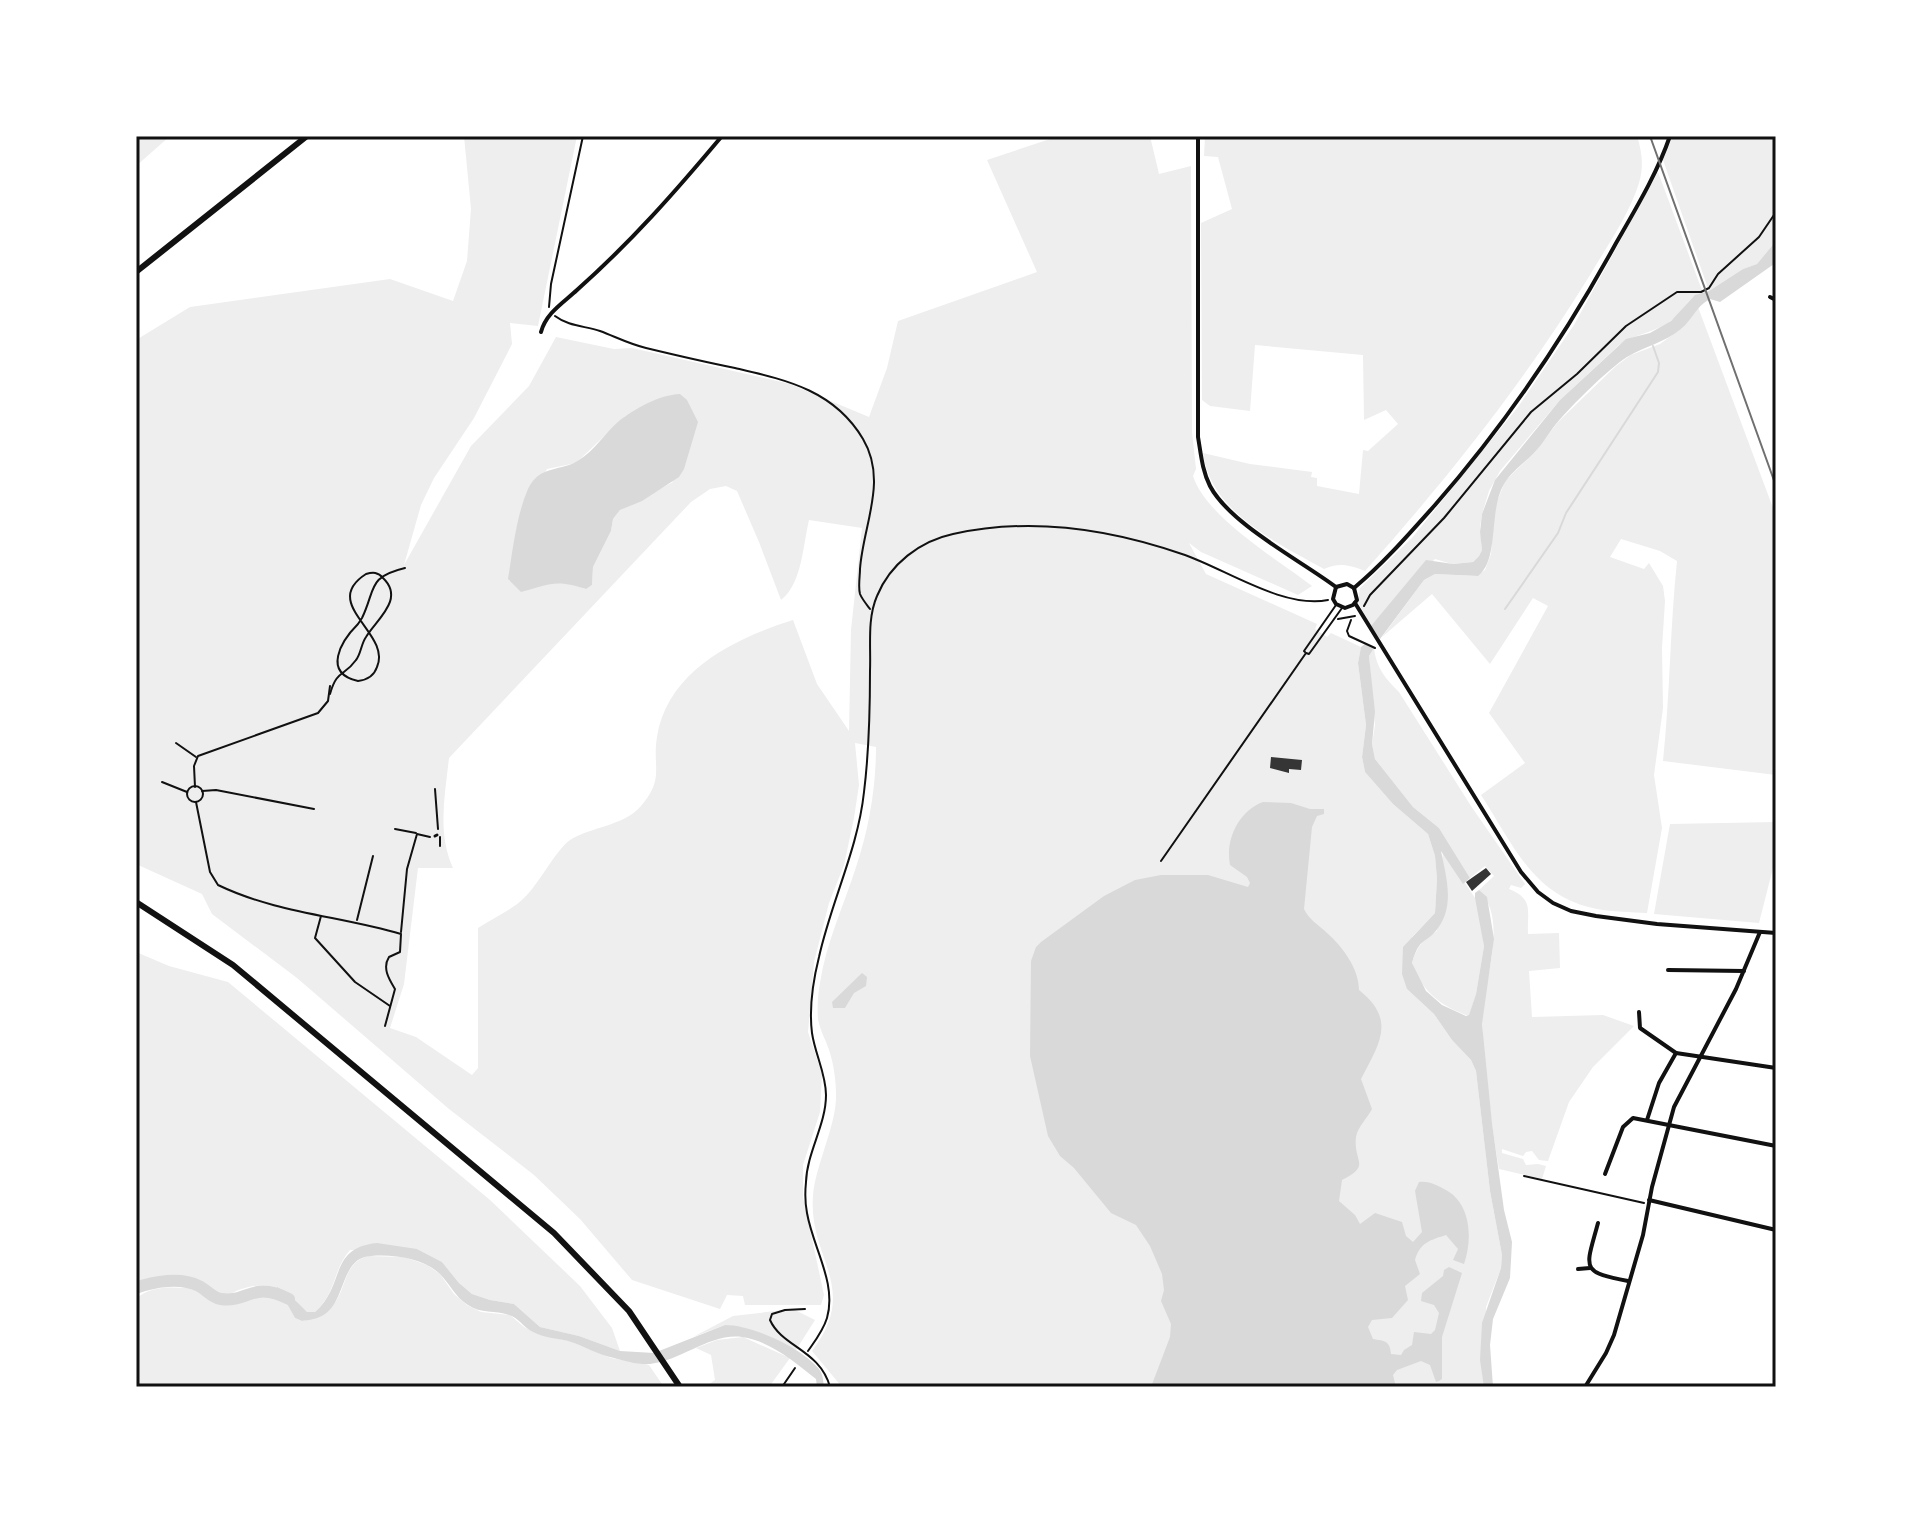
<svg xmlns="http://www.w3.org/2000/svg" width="1912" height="1523" font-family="'Space Grotesk',sans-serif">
  <rect width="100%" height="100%" fill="#fff"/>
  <g fill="#eee" fill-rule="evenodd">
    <polygon points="136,136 170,136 136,166"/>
    <path d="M464,136H577L538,326L510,323L512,344L474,418L434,478L421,505L404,565L471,446L529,386L556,337L614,349L632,348L790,384L869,417L887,368L898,321L1037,272L987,160L1059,136H1124L1125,139L1150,136L1159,174L1191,166L1192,432L1196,469L1193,476C1206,517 1277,559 1312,586L1298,595L1201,552L1189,543L1206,574L1317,624L1315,629L1327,637L1331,633L1361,647L1358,663L1366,725L1362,757L1365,772L1393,804L1428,834L1435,856L1437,879L1435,913L1412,937L1407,989L1434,1014L1452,1040L1471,1060L1476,1071L1490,1191L1502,1255L1501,1268L1486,1307L1484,1387H842L812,1351C861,1287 808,1259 813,1196C815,1166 837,1124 836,1095C836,1082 834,1066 830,1053C827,1042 820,1031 818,1019C817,1008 818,993 820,983C826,943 844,905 856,867C869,829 876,787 876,747L855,743L859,785L854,818L844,865L829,903L814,962L808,1032L822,1074L820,1112L803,1165V1197L824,1295L821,1305H745L743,1296L727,1295L720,1309L632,1280L580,1219L534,1175L449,1109L297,978L212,914L202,894L136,864V340L190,307L390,279L453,301L467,261L471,209ZM620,421L673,482L620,510L613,519L611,531L593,567L592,585L585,589L563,581H509L517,526L547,469L576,463ZM726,486L737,491L759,542L781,600C802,584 803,545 809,520L862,528L851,630L849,731L817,684L793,620C735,638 667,671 657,737C652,767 665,778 641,806C624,826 590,827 570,840C555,851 539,884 524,898C512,910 493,918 478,928V1068L472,1075L416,1037L390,1028L404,984L418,868H453C437,833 445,795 449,758L691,502L710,489Z"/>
    <path d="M1205,136H1637C1642,152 1644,166 1639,183C1629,215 1607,246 1590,275C1525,381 1448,478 1365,571C1350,565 1339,562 1324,569C1278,543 1210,512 1203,453L1250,464L1312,472L1311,477L1317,478V486L1359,494L1363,450L1368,451L1398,424L1386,410L1364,420L1363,355L1255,345L1250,411L1210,406L1202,400L1201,223L1232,209L1218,157L1204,156Z"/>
    <polygon points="1673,136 1776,136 1776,241 1757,264 1743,269 1709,291 1663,160"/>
    <path d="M1658,172L1703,293C1690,295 1683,311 1673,319C1656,333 1636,333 1619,345L1560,400L1500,471L1489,491L1482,514L1480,527L1482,550L1479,556L1473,562L1452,564L1435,559L1371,626L1358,602L1360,588L1412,538L1518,407L1574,325Z"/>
    <path d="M1698,307L1776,516V775L1663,761C1670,695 1670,628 1677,561L1660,551L1621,539L1610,557L1644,569L1649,563L1663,586L1665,601L1662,648L1663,708L1654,775L1662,828L1647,913C1631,912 1613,912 1597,909C1533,897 1513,844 1481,795L1525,763L1489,713L1548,606L1533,598L1490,664L1432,594L1382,637L1424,580L1435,574L1476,576L1485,570L1491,554L1495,507L1505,481L1535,452L1558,422L1616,366L1631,355L1660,344L1682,328Z"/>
    <path d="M1374,648C1376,668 1386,679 1399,692L1471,806L1525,884L1521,888L1511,885L1509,889C1534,899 1527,911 1528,934L1559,933L1560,968L1529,971L1532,1017L1603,1015L1634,1026L1593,1067L1569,1102L1548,1161L1539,1160L1532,1151L1526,1152L1523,1156L1502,1149V1153L1523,1159L1526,1165L1538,1164L1546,1166L1542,1179L1499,1169L1496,1151C1490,1109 1483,1065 1482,1022C1482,984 1510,921 1479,890L1494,876L1485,866L1470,878L1439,828L1413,807L1375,759L1372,744L1375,725L1369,656Z"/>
    <polygon points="1776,822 1776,856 1759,923 1654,914 1670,824"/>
    <path d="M1443,850L1475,898L1480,916L1484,946L1476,994L1469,1016C1442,1007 1422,992 1412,963C1417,947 1422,940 1437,931Z"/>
    <path d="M136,952L169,966L228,982L490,1200L580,1286L612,1328L620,1351L579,1336L540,1327L514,1304L490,1300L472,1294L459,1283L442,1262L417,1249L350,1250C333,1269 336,1294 315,1312H307C299,1306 295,1298 288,1293C268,1280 242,1285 224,1298C215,1293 210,1287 202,1282C186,1271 153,1276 136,1284Z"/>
    <path d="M368,1256L404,1257L427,1265L440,1274L454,1294L467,1305L481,1312L510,1315L524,1327L537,1334L569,1341L611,1358L649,1365L664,1387H136V1299C153,1283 179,1288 201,1289L215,1303C239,1300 260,1293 285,1299L295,1318L302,1321C357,1310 332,1267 368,1256Z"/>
    <polygon points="793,1309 815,1320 796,1350 767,1336 725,1325 693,1337 733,1316"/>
    <polygon points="743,1337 790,1358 769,1387 705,1387 715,1380 711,1355 696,1348 717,1340"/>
  </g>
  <g fill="#d9d9d9">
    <path d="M1776,241L1774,264L1720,302L1710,299C1696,306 1693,319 1681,329C1664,343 1645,346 1627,357C1606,371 1572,405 1556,424C1548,434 1542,445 1534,453C1524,463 1511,472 1504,484C1488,511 1500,559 1478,576L1435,574L1424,580L1380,639L1371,626L1426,560L1453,564L1473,562L1479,556L1482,550L1480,532L1482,514L1495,480L1560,400L1626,339L1650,333L1671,321L1695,295L1709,291L1743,269L1757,264Z"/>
    <path d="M680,394L687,400L698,422L684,469L679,477L642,501L620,510L613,519L611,531L593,567L592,585L586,589C555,579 550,584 521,592L508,579C513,549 516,517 528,489C540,464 562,472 579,460C595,450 605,433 619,421C636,408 659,395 680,394Z"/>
    <path d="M1365,644L1374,648L1369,656L1375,712L1372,744L1375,759L1413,807L1439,828L1470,878L1463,884L1441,851C1446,876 1455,905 1438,928C1426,945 1420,935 1412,963L1426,991L1442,1005L1466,1016L1469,1015L1476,994L1484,946L1475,898V893L1479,890L1487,897L1494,939L1482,1024L1492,1123L1504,1210L1512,1242L1510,1278L1493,1319L1490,1345L1493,1387H1484L1480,1360L1482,1323L1501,1268L1502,1255L1490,1191L1476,1071L1471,1060L1452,1040L1434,1014L1407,989L1402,974L1403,947L1435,913L1437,879L1435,856L1428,834L1393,804L1365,772L1362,757L1366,725L1358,663L1361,647Z"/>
    <path d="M1263,802L1291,803L1310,809H1324V814L1317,816L1312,827L1304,909C1309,920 1319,925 1327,933C1343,947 1359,969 1359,990C1397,1020 1379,1044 1361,1079L1372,1109C1367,1119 1358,1126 1356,1137C1353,1162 1372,1165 1342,1180L1339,1201L1355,1215L1360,1224L1375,1213L1402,1222L1406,1236L1413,1242L1422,1232L1415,1191L1419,1182C1429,1181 1436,1185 1444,1189C1471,1202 1473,1238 1464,1264L1453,1260L1458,1249L1446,1235C1431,1240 1420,1242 1415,1260L1420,1274L1405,1286L1408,1300L1392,1318L1372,1320L1368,1327L1373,1339C1384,1341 1390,1340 1391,1354L1401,1355L1404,1350L1412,1345L1414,1332L1431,1334L1435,1330L1439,1313L1434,1305L1421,1301L1422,1293L1443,1276L1444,1270L1449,1267L1462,1273L1442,1337V1379L1439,1381L1436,1382L1430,1365L1421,1361L1397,1370L1393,1375L1396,1387H1151L1170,1337L1171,1324L1161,1301L1164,1290L1162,1274L1150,1246L1136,1225L1111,1213L1074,1168L1060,1156L1048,1136L1030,1056L1031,961L1036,947L1041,942L1104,896L1135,880L1161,875H1208L1248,887L1250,883L1247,877L1230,865C1225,839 1239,811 1263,802Z"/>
    <polygon points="862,973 867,977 866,986 854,993 845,1008 833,1008 832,1002"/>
    <path d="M377,1243L417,1249L442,1262L459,1283L472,1294L490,1300L514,1304L540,1327L579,1336L620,1351L654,1353L725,1325C752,1325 801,1347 819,1369C823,1374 823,1380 824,1387H817L816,1379C795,1362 770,1341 742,1337C710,1333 681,1361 650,1364C639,1365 624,1361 614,1358C598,1355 584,1346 568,1341C557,1338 544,1338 533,1332C524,1328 518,1317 509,1315C495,1310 481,1314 468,1305C455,1297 450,1284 440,1274C423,1258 393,1254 371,1256C341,1257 346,1300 325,1314C318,1319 309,1320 302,1321L295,1318L285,1300L275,1297L277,1287L288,1293L307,1312H315C346,1285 328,1248 377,1243Z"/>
  </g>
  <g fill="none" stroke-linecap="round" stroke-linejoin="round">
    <polyline stroke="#d9d9d9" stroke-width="2" points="1505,609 1558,533 1566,513 1658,372 1659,363 1653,346"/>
    <path stroke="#d9d9d9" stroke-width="12" d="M136,1288C154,1281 181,1277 199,1286C207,1290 212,1298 221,1299C248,1303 253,1280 289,1299"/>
  </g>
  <g fill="#353535">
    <polygon points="1271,757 1302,760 1301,770 1289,769 1289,773 1270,768"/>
    <polygon points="1486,868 1491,874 1472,891 1466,882"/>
  </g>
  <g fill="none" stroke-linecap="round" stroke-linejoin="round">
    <g stroke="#111" stroke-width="2">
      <polyline points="549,307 551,284 583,136"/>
      <path d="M555,316C568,326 585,326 600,331C616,337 629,344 646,348C675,355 705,362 735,368C786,380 834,390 863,439C888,481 863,525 860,569C860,576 858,587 860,594C862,599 867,605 870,609"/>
      <polyline points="1364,606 1370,595 1444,518 1531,412 1577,374 1626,326 1677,292 1701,292 1709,288 1718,274 1759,237 1776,212"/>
      <polyline points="1338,619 1355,616"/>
      <polyline points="1351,620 1347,631 1349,636 1375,648"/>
      <path d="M330,694C337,669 344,677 356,660C361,654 361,644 366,637C377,619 405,599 383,578C378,572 373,572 366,574C319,604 392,633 377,667C374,676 367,680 358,681C322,673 341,641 358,624L362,618C376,589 367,577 405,568"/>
      <polyline points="176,743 196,757"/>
      <polyline points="162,782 187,792"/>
      <circle cx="195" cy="794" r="8"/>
      <polyline points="195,787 194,766 198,756 318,713 328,701 330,686"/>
      <polyline points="435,789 438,829"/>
      <polyline points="202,791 216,790 314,809"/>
      <path d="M196,802L210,872L218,885C276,913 340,916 401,934L400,952L389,957C382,968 389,979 395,989L385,1026"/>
      <polyline points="395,829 416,833"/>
      <polyline points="440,846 440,837"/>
      <polyline points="321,916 315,938 355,982 390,1006"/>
      <polyline points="357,920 373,856"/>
      <polyline points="401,932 407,869 417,834 430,837"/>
      <polyline points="1524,1176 1644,1203"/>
      <path d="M805,1309L785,1310L772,1314L770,1320C782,1347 820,1350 830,1387"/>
      <path d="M808,1351C815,1341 823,1331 827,1318C837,1283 813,1248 807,1213C805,1203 805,1192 806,1182C807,1152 826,1125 826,1095C826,1074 815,1054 812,1033C809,1009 813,981 819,957C831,902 858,849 864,792C869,752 870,711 870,671C871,646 867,619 877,596C890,564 920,541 953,534C1030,517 1111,529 1185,555C1227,570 1284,609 1328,600"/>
      <polyline points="782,1387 795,1368"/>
    </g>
    <g stroke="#111" stroke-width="2">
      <polyline points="1305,652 1304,651 1336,605"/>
      <polyline points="1161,861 1306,653 1309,654 1342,608"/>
    </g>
    <polyline stroke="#111" stroke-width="3" points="435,836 437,835"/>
    <g stroke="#111" stroke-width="4">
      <path d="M1198,136V437C1201,454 1202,470 1210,486C1230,524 1300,560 1336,587"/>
      <polyline points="1770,297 1776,300"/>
      <path d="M541,332C546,313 563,303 577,290C632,241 675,192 722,136"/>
      <polyline points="1336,587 1333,599 1336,604 1345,608 1353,605 1357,600 1354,588"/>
      <polyline points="1336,587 1347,584 1354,588"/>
      <path d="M1354,588C1384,563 1410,533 1435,505C1505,425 1564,338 1615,245C1635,210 1657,174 1670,136"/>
      <polyline points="1355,603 1521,872 1538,892 1553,903 1571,911 1596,916 1657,924 1776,933"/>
      <polyline points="1668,970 1744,971"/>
      <polyline points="1639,1012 1640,1028 1676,1053"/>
      <polyline points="1647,1120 1659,1083 1676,1053 1776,1068"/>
      <polyline points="1605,1174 1623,1127 1633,1118 1776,1146"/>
      <polyline points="1649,1200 1776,1230"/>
      <path d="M1598,1223C1586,1268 1579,1272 1628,1281"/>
      <polyline points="1578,1269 1590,1268"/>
      <polyline points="1585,1387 1606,1353 1614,1335 1643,1235 1652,1187 1674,1107 1736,989 1760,932"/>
    </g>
    <g stroke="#111" stroke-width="6">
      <polyline points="136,272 307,136"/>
      <polyline points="136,902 233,965 554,1233 629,1311 680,1387"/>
    </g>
    <polyline stroke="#707070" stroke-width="2" points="1650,136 1776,486"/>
  </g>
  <rect width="1912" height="1523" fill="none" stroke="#ffffff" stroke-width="276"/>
  <rect x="138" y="138" width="1636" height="1247" fill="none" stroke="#111" stroke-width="3"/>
</svg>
